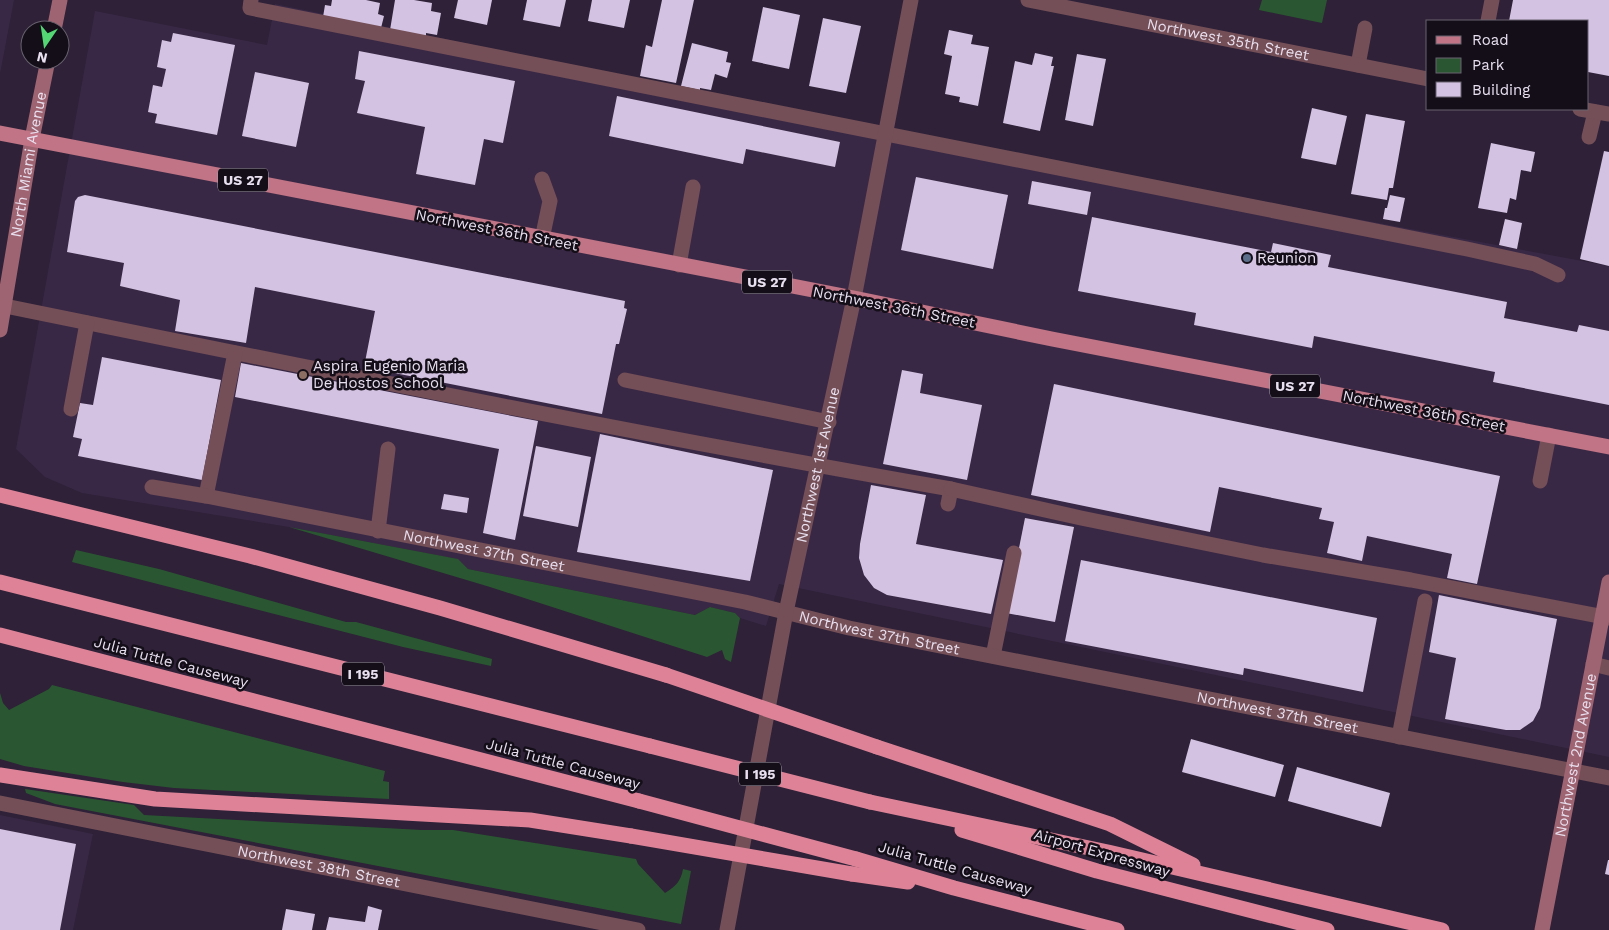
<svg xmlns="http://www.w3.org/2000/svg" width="1609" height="930" font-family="'Work Sans',sans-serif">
  <rect width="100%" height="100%" fill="#2e2138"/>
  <g fill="#392845">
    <polygon points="0,0 14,0 0,74"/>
    <polygon points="275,4 800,112 1218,193 1609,266 1609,757 779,584 766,626 740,618 735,613 710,607 695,615 468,569 457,559 289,527 82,493 45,477 16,449 95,11 267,45"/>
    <polygon points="0,815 93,834 73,930 0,930"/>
  </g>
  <g fill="#2a5731">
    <polygon points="1262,0 1327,0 1322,23 1259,10"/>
    <polygon points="289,527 458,559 468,569 695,615 710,607 735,613 740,618 731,662 725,659 722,650 707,657 490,587"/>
    <polygon points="76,550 159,569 346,622 356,622 492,659 491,666 403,647 72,562"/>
    <polygon points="52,685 385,771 383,781 389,782 389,799 174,788 123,782 24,766 0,759 0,693 3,703 9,710 49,689"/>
    <path d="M25,789L134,805L144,815L422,830H453L636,859L638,864L665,893C676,886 681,881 683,869L691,871L681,924L55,804L26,793Z"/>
  </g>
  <g fill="#d3c2e1">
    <polygon points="332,0 366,0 380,3 378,14 384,16 381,28 323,17 325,5 331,6"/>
    <polygon points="395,0 414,0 432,3 431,11 441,13 437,35 426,33 426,36 390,30"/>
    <polygon points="458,0 492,0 487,25 454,18"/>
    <polygon points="527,0 566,0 560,27 523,20"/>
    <polygon points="592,0 630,0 624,28 588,21"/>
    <polygon points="662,0 694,0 676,83 640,76 646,45 652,47"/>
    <polygon points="1513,0 1609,0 1609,76 1588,72 1588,21 1509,21"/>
    <polygon points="763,7 800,15 789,69 752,61"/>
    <polygon points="823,18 861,26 846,93 809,86"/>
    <polygon points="949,30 973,35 971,44 989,47 978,106 959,102 960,97 945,94 952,56 944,54"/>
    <polygon points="173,33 235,45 217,135 155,123 157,114 148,112 153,85 162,87 166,69 157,67 162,40 171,42"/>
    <polygon points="692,43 728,52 726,62 731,63 727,78 715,74 711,90 700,88 700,90 681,86"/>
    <polygon points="359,51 515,81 503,143 484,139 475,185 416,174 425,127 357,113 365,81 355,79"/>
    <polygon points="1035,53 1053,57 1051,66 1054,66 1040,131 1003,123 1015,61 1032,65"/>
    <polygon points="1077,54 1106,59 1093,126 1065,120"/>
    <polygon points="255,72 309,83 296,147 242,136"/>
    <polygon points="617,96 840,142 835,167 746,149 743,164 609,136"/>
    <polygon points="1312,108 1347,116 1336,165 1301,158"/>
    <polygon points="1366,114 1405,121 1393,188 1389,188 1387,200 1351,194"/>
    <polygon points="1491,143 1535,152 1531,172 1521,170 1516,200 1510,198 1507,213 1478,208"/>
    <polygon points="1604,151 1609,152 1609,266 1580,259"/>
    <polygon points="916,177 1008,195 993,269 901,250"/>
    <polygon points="1032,181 1091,192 1087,215 1028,204"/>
    <polygon points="85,195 625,301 624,308 627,309 619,344 616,344 602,414 364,367 375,311 255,287 246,343 175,331 180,300 120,286 124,263 67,252 75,201 78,197"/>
    <polygon points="1390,195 1405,198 1400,222 1383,219 1385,208 1387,208"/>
    <polygon points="1092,217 1271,252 1273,243 1331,255 1328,267 1507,302 1504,318 1577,332 1579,325 1609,331 1609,405 1493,382 1495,372 1314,336 1312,348 1194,325 1196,313 1078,291"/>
    <polygon points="1505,219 1522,223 1517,249 1499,245"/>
    <polygon points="102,357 221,380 202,480 78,456 82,439 73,437 80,403 93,405"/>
    <polygon points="241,363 538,421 515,540 483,533 499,449 235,397"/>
    <polygon points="902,370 923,374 920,393 982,405 967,480 883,464"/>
    <polygon points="1054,384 1500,476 1477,584 1447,578 1452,554 1367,536 1362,561 1327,553 1334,522 1319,519 1322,508 1219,487 1210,532 1031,495"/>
    <polygon points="600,434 773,470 750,581 577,552"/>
    <polygon points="536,446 591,457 578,527 523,516"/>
    <polygon points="871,485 926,495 916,544 1003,560 991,614 887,595 874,588 864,575 859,558 860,544"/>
    <polygon points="444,494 469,498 467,513 441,509"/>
    <polygon points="1025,518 1074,527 1055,622 1006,613"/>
    <polygon points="1081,560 1377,618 1363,692 1244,668 1243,675 1065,641"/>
    <polygon points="1439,595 1557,619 1540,708 1533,721 1520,730 1506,730 1445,719 1456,658 1429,652"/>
    <polygon points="1191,739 1284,765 1275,797 1182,772"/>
    <polygon points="1297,767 1390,793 1381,827 1288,801"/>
    <polygon points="0,829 76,844 60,930 0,930"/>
    <polygon points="1608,860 1609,860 1609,875 1605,874"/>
    <polygon points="368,906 382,910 378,930 326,930 329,917 365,922"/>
    <polygon points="286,909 315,914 312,930 282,930"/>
  </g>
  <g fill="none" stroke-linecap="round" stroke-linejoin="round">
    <g stroke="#744f57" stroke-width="15">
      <polyline points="251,0 250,8 1467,249 1535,264 1558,275"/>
      <polyline points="1488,21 1492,0"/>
      <polyline points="1358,65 1365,28"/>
      <polyline points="1589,137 1595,112"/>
      <polyline points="542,179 550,201 542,239"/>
      <polyline points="679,265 693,187"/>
      <path d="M5,306C319,370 635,434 951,489L948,504"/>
      <polyline points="625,380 829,422"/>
      <polyline points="71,409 87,323"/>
      <polyline points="1540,481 1549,435"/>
      <polyline points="951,489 1081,518 1263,555 1411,580 1609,618"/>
      <polyline points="206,496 235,353"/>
      <polyline points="378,531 388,449"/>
      <polyline points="993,656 1014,553"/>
      <polyline points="1593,664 1609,668"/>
      <polyline points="1399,737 1425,601"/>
    </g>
    <g stroke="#744f57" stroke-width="15">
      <path id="s1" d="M1028,0L1428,79"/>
      <polyline points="1580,109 1609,114"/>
      <path id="s2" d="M152,487L206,496L745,602L849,628L1609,778"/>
      <path id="s3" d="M0,803L638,930"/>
      <path id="s4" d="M727,930L786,612L854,298L911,0"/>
    </g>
    <g stroke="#9f6471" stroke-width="15">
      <polyline points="54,30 60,0"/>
      <path id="s5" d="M0,330L32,139L48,60"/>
      <path id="s6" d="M1542,930L1609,582"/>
    </g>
    <polyline stroke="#c07485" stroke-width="15" points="0,133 854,298 1052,339 1609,447"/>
    <g stroke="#de8397" stroke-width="15">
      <polyline points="0,495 250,556 440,608 666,675"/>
      <polyline points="0,582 650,746"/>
      <polyline points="0,635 639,801"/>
      <polyline points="877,747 1110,824 1193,865"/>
      <polyline points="0,775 155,799 530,820 631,836"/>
      <polyline points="870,802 1108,852 1442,930"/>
      <polyline points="962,830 1097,871 1327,930"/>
      <polyline points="856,859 954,888 1117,930"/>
      <polyline points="852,874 908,882"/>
    </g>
    <g stroke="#de8397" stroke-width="15">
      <polyline points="666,675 877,747"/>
      <polyline points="650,746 870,802"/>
      <polyline points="639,801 856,859"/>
      <polyline points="631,836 852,874"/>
    </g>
  </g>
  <circle fill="#5c6f8a" stroke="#130e18" stroke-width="2" cx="1247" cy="258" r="5"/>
  <circle fill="#8d6e63" stroke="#130e18" stroke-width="2" cx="303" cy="375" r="5"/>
  <g text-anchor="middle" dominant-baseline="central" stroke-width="5" stroke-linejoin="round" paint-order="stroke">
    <g fill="#130e18" stroke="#a8a0ae" stroke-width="1">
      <rect x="218" y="168.5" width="50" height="23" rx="4"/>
      <rect x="742" y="270.5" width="50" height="23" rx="4"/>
      <rect x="1270" y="374.5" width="50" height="23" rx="4"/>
      <rect x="342" y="662.5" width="42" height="23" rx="4"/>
      <rect x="739" y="762.5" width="42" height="23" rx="4"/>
    </g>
    <g font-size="14" font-weight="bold" fill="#e8dfef">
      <text x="243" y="180">US 27</text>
      <text x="767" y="282">US 27</text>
      <text x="1295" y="386">US 27</text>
      <text x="363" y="674">I 195</text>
      <text x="760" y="774">I 195</text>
    </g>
    <g font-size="15" fill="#e8dfef" stroke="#130e18">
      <text stroke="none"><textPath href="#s1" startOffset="204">Northwest 35th Street</textPath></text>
      <text stroke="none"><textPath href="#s5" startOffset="168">North Miami Avenue</textPath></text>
      <text transform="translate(497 230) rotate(11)">Northwest 36th Street</text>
      <text transform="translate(894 307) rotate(11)">Northwest 36th Street</text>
      <text transform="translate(1424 411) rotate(11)">Northwest 36th Street</text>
      <text stroke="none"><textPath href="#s4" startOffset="474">Northwest 1st Avenue</textPath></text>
      <text stroke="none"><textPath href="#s2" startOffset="338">Northwest 37th Street</textPath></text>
      <text stroke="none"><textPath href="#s2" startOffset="742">Northwest 37th Street</textPath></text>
      <text transform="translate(171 662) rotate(15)">Julia Tuttle Causeway</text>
      <text stroke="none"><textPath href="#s2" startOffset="1148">Northwest 37th Street</textPath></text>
      <text stroke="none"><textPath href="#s6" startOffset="178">Northwest 2nd Avenue</textPath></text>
      <text transform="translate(563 764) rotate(15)">Julia Tuttle Causeway</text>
      <text transform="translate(1102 853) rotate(16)">Airport Expressway</text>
      <text stroke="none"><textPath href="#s3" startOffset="325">Northwest 38th Street</textPath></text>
      <text transform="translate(955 868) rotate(16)">Julia Tuttle Causeway</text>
    </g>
    <g font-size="15" fill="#e8dfef" stroke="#130e18" text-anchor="start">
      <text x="1257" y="258">Reunion</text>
      <text x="313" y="366">Aspira Eugenio Maria<tspan x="313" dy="17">De Hostos School</tspan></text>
    </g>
  </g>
  <rect x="1426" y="20" width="162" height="90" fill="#130e18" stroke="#68626e"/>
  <rect x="1436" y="36" width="25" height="8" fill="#c07485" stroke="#68626e"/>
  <text x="1472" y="45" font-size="15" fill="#e8dfef">Road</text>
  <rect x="1436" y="58" width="25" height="15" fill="#2a5731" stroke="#68626e"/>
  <text x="1472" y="70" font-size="15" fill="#e8dfef">Park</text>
  <rect x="1436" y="82" width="25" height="15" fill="#d3c2e1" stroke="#68626e"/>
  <text x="1472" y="95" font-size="15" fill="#e8dfef">Building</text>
  <g transform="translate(45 45) rotate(193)"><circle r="24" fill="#130e18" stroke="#68626e"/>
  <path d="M0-4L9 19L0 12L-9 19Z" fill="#53d673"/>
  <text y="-8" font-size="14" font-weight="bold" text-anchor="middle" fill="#e8dfef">N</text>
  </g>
</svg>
